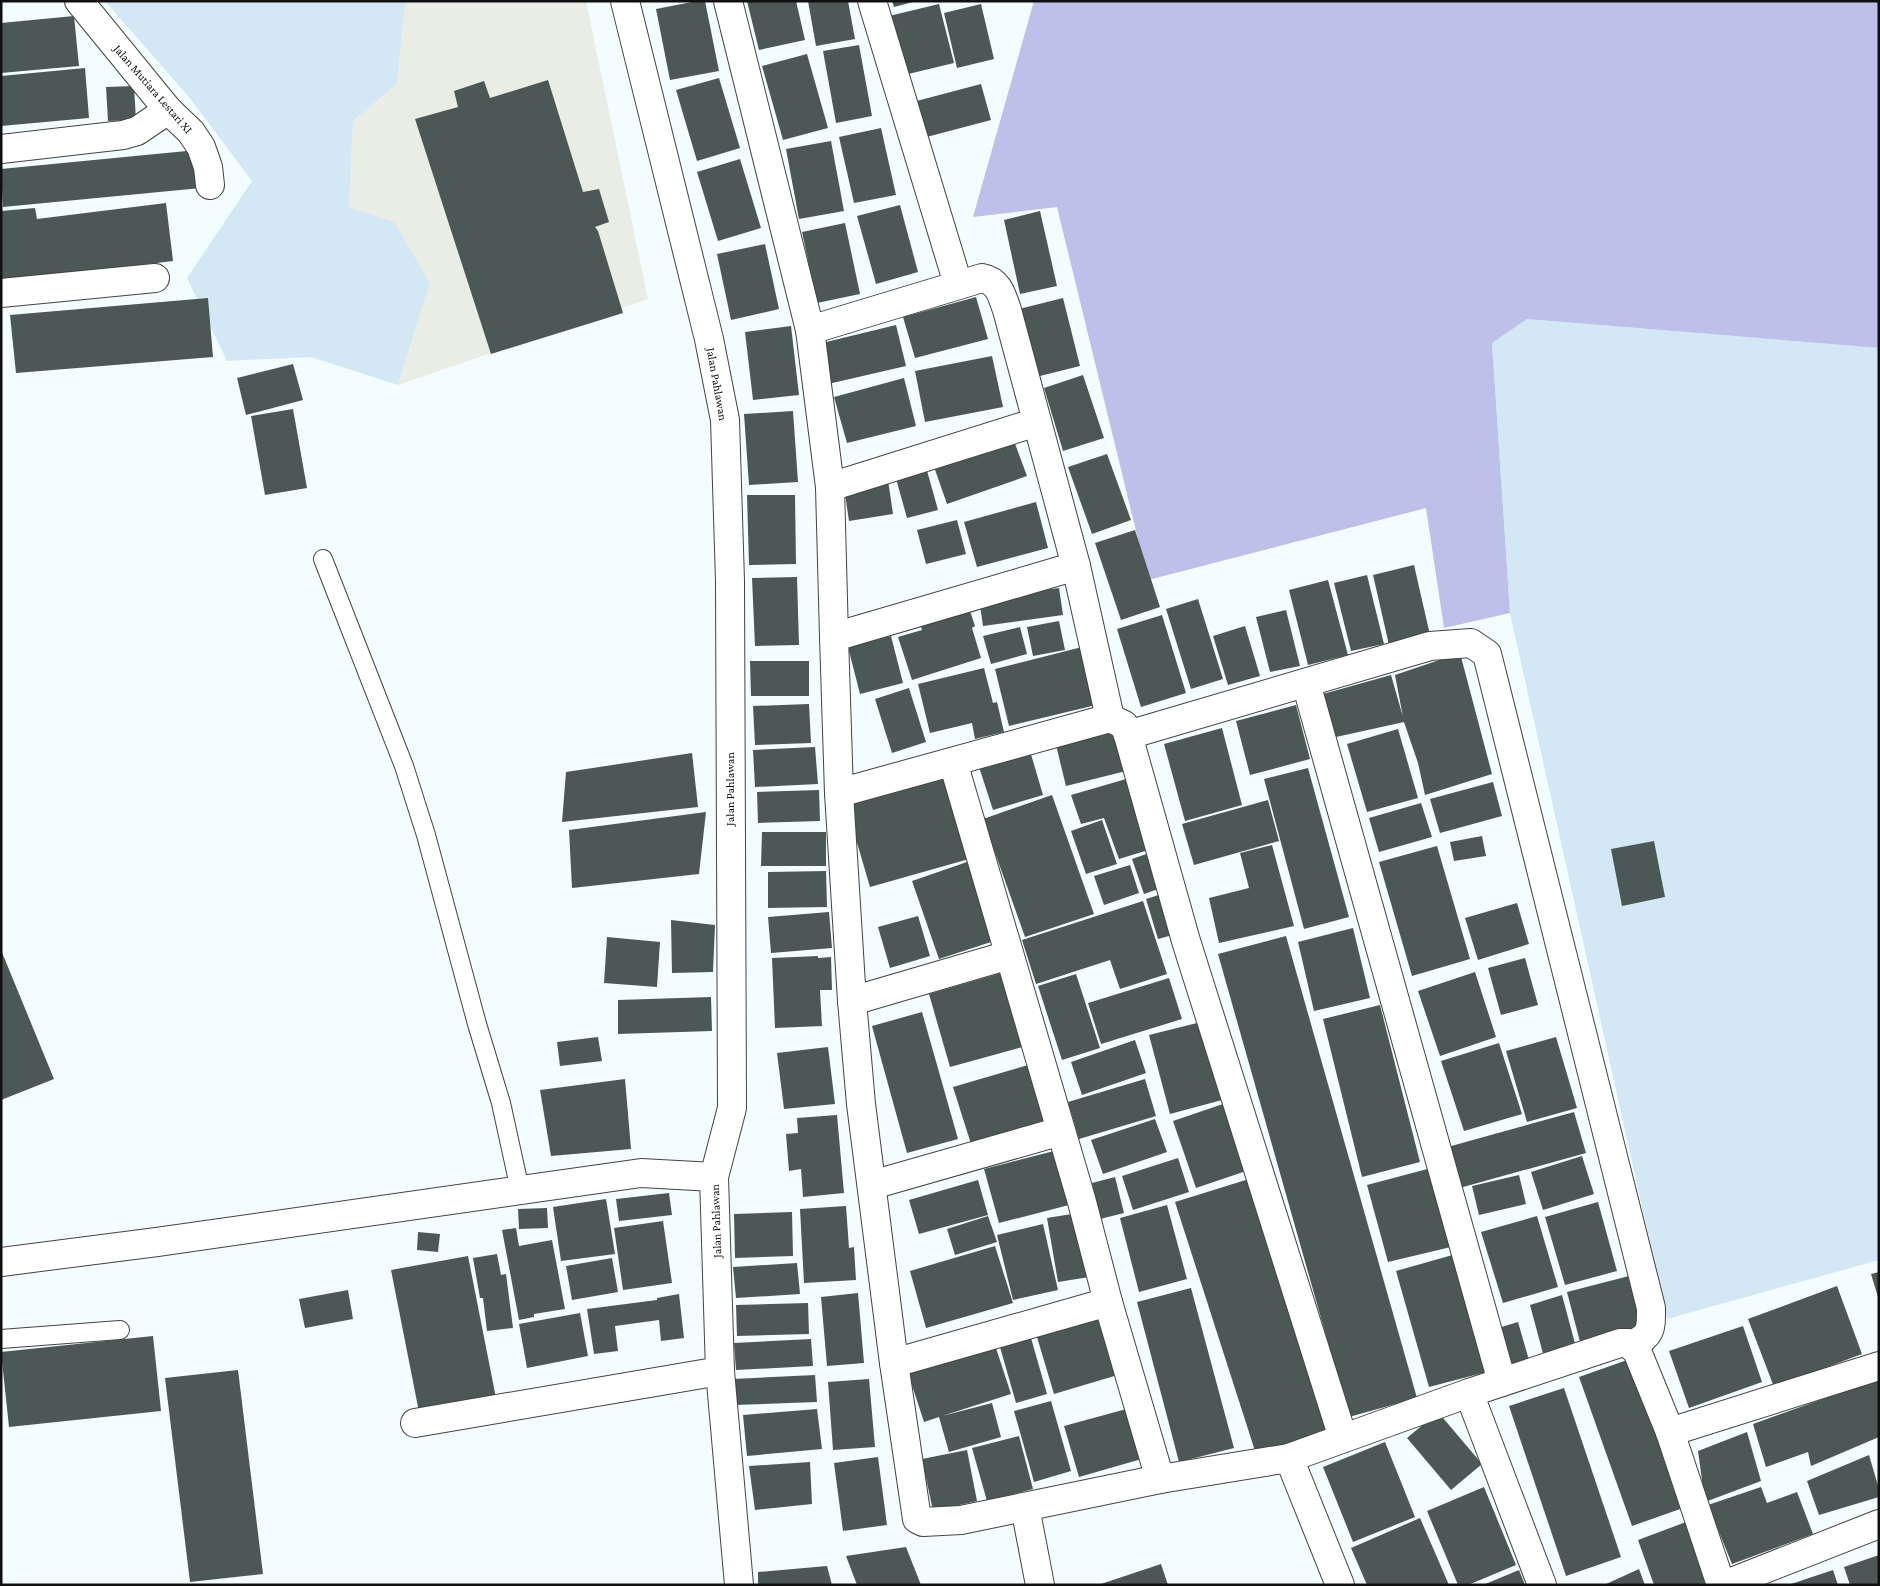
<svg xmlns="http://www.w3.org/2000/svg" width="1880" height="1586" font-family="'Crimson Pro',serif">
  <rect width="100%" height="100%" fill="#f3fcfe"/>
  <polygon fill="#eaede5" points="407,1 586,1 648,299 398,385 430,283 349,208 353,121 397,84 404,12"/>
  <g fill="#d3e8f4">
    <polygon points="105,1 407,1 404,12 397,84 353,121 349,208 394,222 430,283 398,385 311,357 227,361 187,278 252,181 189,97"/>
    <polygon points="1527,319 1879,348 1879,1260 1667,1319 1510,613 1492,343"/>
  </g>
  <polygon fill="#bdc0e8" points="1034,1 1879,1 1879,348 1527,319 1492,343 1510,613 1444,628 1426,508 1148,580 1057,207 973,217"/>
  <g fill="#4c5856">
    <polygon points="697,1 705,1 719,71 670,80 656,9"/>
    <polygon points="747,1 796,1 805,40 759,50"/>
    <polygon points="808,1 848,1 855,39 816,46"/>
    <polygon points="892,1 913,1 913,2 894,7"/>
    <polygon points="939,4 954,63 904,75 889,16"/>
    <polygon points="981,4 994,59 957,68 944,13"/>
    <polygon points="74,16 79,66 1,73 1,23"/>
    <polygon points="859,45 872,116 836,123 823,51"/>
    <polygon points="807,54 828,128 783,140 762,66"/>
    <polygon points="85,68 89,118 1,126 1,76"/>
    <polygon points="719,78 740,148 697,161 676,90"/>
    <polygon points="548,80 583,192 599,189 609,222 595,227 598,231 623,313 491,354 415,119 458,107 454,91 484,81 490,98"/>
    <polygon points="981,84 991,120 919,139 909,103"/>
    <polygon points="134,86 136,120 108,121 106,87"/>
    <polygon points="881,128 896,195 854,203 839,137"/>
    <polygon points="831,141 844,211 799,219 786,149"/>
    <polygon points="197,150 201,188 3,207 1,169"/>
    <polygon points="740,159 761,228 718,241 697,172"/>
    <polygon points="166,203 173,261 1,282 1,211 35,208 37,219"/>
    <polygon points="900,205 918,272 876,284 857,216"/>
    <polygon points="1040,211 1057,286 1020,294 1004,220"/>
    <polygon points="845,223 860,294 817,303 802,232"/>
    <polygon points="765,244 779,309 731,320 717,254"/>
    <polygon points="976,297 988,339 915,358 903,317"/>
    <polygon points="208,298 213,357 16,373 10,315"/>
    <polygon points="1063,298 1080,366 1036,377 1019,309"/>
    <polygon points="896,325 906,366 828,384 818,344"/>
    <polygon points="791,326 799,395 753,400 745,332"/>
    <polygon points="992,356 1003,407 925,422 915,371"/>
    <polygon points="293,364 303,400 246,415 237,378"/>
    <polygon points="1083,375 1104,438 1063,451 1044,388"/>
    <polygon points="904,378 916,426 847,443 834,397"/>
    <polygon points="293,409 307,488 265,495 251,416"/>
    <polygon points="793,411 798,482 749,485 744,414"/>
    <polygon points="1011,433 1027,476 947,504 932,461"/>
    <polygon points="1107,454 1131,520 1092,534 1068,467"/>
    <polygon points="926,467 938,510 907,518 895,475"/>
    <polygon points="888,480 893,514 849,521 844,487"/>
    <polygon points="747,495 795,495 796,564 749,565"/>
    <polygon points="1036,502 1048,548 977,567 964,522"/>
    <polygon points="957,520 966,554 926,564 917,530"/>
    <polygon points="1135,530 1160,607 1121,620 1095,543"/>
    <polygon points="1414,565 1430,635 1389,645 1373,575"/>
    <polygon points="1367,575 1384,644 1351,651 1334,583"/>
    <polygon points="797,577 799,645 755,646 752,578"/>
    <polygon points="1328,580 1348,655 1308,665 1289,590"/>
    <polygon points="1059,588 1063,615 983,626 979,598"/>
    <polygon points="1198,599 1223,679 1191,689 1166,609"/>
    <polygon points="968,605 975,626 972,628 981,658 912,680 898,637 922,630 919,620"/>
    <polygon points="1286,610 1300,666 1270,672 1256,617"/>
    <polygon points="1162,615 1186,693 1141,707 1117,629"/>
    <polygon points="1059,621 1065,650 1033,656 1027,627"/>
    <polygon points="1245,626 1260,676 1228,685 1213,636"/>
    <polygon points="1020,627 1027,654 991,664 983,636"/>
    <polygon points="891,636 903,683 860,694 848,647"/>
    <polygon points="1082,647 1096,705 1009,726 995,669"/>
    <polygon points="1460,653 1492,774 1425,795 1418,763 1404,722 1336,737 1323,694 1391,675 1403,717 1395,675"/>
    <polygon points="750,661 809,661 809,696 751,696"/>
    <polygon points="984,668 993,703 997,702 1004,732 975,739 972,723 930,733 918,684"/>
    <polygon points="909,688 926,742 892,753 875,699"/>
    <polygon points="809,704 811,743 755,745 753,706"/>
    <polygon points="1296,705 1310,759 1250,775 1236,721"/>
    <polygon points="1123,727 1134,769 1066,786 1056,745"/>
    <polygon points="1222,728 1242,805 1185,821 1164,744"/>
    <polygon points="1398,729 1418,798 1367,812 1347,744"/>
    <polygon points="815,747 818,784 755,787 753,750"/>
    <polygon points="1030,751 1043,795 993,810 979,767"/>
    <polygon points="692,753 698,807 562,822 566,772"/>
    <polygon points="1308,768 1349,917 1304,929 1264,779"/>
    <polygon points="946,776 969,859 870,887 846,805"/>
    <polygon points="1133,777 1155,848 1119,859 1104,818 1081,824 1071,795"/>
    <polygon points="1493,782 1502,816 1440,833 1430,799"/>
    <polygon points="819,790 820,821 758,823 757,792"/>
    <polygon points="1052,795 1094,914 1025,937 983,819"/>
    <polygon points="1268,800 1279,841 1194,865 1182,824"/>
    <polygon points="1421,803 1432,837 1379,852 1369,818"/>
    <polygon points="706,812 699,874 572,888 569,830"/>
    <polygon points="1102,820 1117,864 1086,874 1071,831"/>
    <polygon points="762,832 826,832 826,866 761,866"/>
    <polygon points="1482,836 1486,856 1454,861 1450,842"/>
    <polygon points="1654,841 1665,897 1622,906 1611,849"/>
    <polygon points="1272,845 1294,926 1219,943 1209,898 1249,888 1240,853"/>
    <polygon points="1437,846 1470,959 1412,976 1379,862"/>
    <polygon points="1155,851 1167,886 1144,894 1132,859"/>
    <polygon points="967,862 994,941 939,959 912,881"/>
    <polygon points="1130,865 1139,893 1104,905 1094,876"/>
    <polygon points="826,871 827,907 768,908 768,872"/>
    <polygon points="1168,892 1180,933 1158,939 1146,899"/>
    <polygon points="1143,901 1167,974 1120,989 1110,960 1036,984 1022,940"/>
    <polygon points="1517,903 1529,944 1478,960 1465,918"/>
    <polygon points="829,912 832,948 771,953 768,917"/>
    <polygon points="918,916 930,956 890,968 878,927"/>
    <polygon points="671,920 715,925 713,972 672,973"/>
    <polygon points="1353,928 1370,998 1314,1011 1298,942"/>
    <polygon points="1286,936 1417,1398 1349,1417 1218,954"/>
    <polygon points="607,937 660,942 657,987 604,983"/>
    <polygon points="1,950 54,1079 1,1100"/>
    <polygon points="818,956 818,958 831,957 832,990 820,990 822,1026 775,1028 772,958"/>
    <polygon points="1525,958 1538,1005 1501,1015 1488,968"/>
    <polygon points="1008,971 1030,1045 950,1067 929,994"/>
    <polygon points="1475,972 1496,1037 1440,1056 1418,991"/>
    <polygon points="1076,974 1100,1048 1062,1060 1038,986"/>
    <polygon points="1169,978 1182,1019 1101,1044 1088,1003"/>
    <polygon points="711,997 712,1031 618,1034 618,1000"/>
    <polygon points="1380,1005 1420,1162 1362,1177 1323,1019"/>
    <polygon points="922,1012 958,1139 907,1153 872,1026"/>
    <polygon points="1201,1022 1222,1100 1170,1114 1149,1035"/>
    <polygon points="598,1037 602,1061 560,1066 557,1042"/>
    <polygon points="1556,1037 1577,1108 1527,1122 1506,1051"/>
    <polygon points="1135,1040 1146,1073 1082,1095 1071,1062"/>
    <polygon points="1499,1043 1522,1114 1464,1131 1441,1061"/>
    <polygon points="828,1047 835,1104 784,1109 777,1053"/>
    <polygon points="1035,1063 1053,1120 971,1144 953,1087"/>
    <polygon points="625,1079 631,1149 551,1156 540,1090"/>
    <polygon points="1145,1079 1156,1116 1079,1139 1068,1102"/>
    <polygon points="1223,1104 1246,1171 1196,1188 1173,1121"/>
    <polygon points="1574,1112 1586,1153 1456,1189 1444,1148"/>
    <polygon points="837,1115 844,1193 803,1197 801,1169 789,1171 786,1134 798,1133 797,1118"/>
    <polygon points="1155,1119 1167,1152 1103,1174 1091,1140"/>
    <polygon points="1054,1151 1069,1205 999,1223 984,1169"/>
    <polygon points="1582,1156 1594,1194 1543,1210 1531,1172"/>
    <polygon points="1178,1158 1189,1192 1133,1210 1122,1176"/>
    <polygon points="1435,1167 1455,1246 1388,1262 1367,1185"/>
    <polygon points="1519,1175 1526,1204 1479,1215 1472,1186"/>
    <polygon points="1115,1177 1124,1213 1100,1219 1092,1183"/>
    <polygon points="1249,1179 1330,1431 1256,1454 1175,1202"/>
    <polygon points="978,1180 988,1215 919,1234 909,1200"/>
    <polygon points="669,1193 672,1215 619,1221 616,1199"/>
    <polygon points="606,1199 615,1254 561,1261 553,1207"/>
    <polygon points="1598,1202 1617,1271 1565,1285 1545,1217"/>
    <polygon points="1167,1205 1187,1279 1139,1292 1120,1218"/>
    <polygon points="846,1206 849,1248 854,1247 856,1280 804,1283 800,1209"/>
    <polygon points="547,1208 548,1228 519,1229 518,1209"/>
    <polygon points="792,1212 793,1256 735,1258 734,1214"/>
    <polygon points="1078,1213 1089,1277 1058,1282 1047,1218"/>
    <polygon points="988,1216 997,1242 955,1255 947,1229"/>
    <polygon points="1537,1216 1558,1287 1503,1303 1481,1232"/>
    <polygon points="663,1221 672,1283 623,1290 614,1228"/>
    <polygon points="1043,1224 1058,1290 1013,1300 997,1235"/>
    <polygon points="516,1228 519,1246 552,1240 565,1309 534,1314 534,1317 519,1320 502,1230"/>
    <polygon points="418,1232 440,1234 438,1252 417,1250"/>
    <polygon points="995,1246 1013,1303 926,1328 910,1271"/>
    <polygon points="497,1254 501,1275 506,1274 513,1328 487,1331 483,1298 480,1298 473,1258"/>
    <polygon points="1456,1254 1490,1371 1429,1387 1396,1271"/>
    <polygon points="468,1256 496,1398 419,1412 391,1270"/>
    <polygon points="612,1258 618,1292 572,1300 566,1266"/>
    <polygon points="797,1263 800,1294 736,1298 733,1267"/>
    <polygon points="1879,1272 1879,1297 1878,1297 1871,1274"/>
    <polygon points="1629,1276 1642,1326 1580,1342 1567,1292"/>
    <polygon points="1837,1286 1862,1354 1774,1387 1748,1319"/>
    <polygon points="1191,1288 1234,1448 1179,1462 1137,1302"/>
    <polygon points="348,1290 353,1319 305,1328 299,1299"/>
    <polygon points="858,1293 864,1363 827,1366 821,1297"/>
    <polygon points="679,1294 684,1338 661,1341 659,1320 615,1326 618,1351 594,1354 587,1309 657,1300 657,1298"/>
    <polygon points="1562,1295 1577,1351 1545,1361 1530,1305"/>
    <polygon points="808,1303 809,1334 737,1336 736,1305"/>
    <polygon points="580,1313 588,1356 527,1368 519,1324"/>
    <polygon points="1103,1317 1121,1374 1054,1394 1037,1337"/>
    <polygon points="1518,1322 1529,1360 1505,1365 1495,1329"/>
    <polygon points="1743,1326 1762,1382 1689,1408 1669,1351"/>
    <polygon points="153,1336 161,1411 9,1427 1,1352"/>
    <polygon points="1031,1338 1047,1394 1016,1403 1000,1347"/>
    <polygon points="811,1339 813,1366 736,1370 734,1343"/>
    <polygon points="995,1345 1011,1394 942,1416 992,1403 1001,1437 949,1452 939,1417 924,1422 908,1373"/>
    <polygon points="1630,1359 1683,1508 1632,1526 1579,1377"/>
    <polygon points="238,1370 263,1574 190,1582 165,1378"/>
    <polygon points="815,1375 817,1402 734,1405 733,1379"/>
    <polygon points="869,1379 875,1447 833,1450 828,1382"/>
    <polygon points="1879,1379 1879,1437 1811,1466 1808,1452 1766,1467 1753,1424"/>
    <polygon points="1564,1388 1621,1557 1566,1576 1509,1406"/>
    <polygon points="1051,1401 1071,1471 1034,1482 1014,1411"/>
    <polygon points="1130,1408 1145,1458 1079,1477 1064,1426"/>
    <polygon points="817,1409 822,1449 747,1456 743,1415"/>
    <polygon points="1438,1412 1482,1464 1451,1490 1407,1438"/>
    <polygon points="1747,1432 1761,1481 1705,1502 1698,1451"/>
    <polygon points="1019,1436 1033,1489 987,1501 972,1448"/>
    <polygon points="1385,1442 1415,1517 1353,1542 1323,1467"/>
    <polygon points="967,1450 977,1501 933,1511 922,1459"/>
    <polygon points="1869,1455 1879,1489 1879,1497 1819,1515 1807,1481"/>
    <polygon points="878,1457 887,1525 843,1531 834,1463"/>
    <polygon points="810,1462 812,1504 755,1510 749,1466"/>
    <polygon points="1484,1487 1516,1565 1468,1585 1458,1585 1427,1511"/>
    <polygon points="1761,1487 1767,1503 1797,1492 1813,1534 1732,1564 1708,1505"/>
    <polygon points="1420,1518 1449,1585 1367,1585 1351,1548"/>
    <polygon points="1686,1522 1709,1585 1654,1585 1638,1540"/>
    <polygon points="906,1547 921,1585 857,1585 846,1556"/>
    <polygon points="1879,1555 1879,1585 1850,1585 1844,1567"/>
    <polygon points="1161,1564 1168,1585 1101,1585 1101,1584"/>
    <polygon points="827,1566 832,1585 758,1585 758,1572"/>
    <polygon points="1639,1569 1645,1585 1604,1585"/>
    <polygon points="1519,1570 1525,1585 1483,1585"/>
    <polygon points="1833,1570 1838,1585 1792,1585 1791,1584"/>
  </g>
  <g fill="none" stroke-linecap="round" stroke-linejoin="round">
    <defs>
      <g id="service">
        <polyline points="323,559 404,766 426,835 477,1024 501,1103 520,1190"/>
        <polyline points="1,1339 120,1330"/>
      </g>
      <g id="minor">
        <polyline points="79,1 168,110 191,132 201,147 208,167 210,185"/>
        <polyline points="625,1 709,339 725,420 730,581 732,1108 714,1177 720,1371 739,1585"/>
        <polyline points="728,1 810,330 830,487 834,637"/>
        <polyline points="872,1 958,284"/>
        <polyline points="1,149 123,135 137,131 168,110"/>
        <polyline points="1,293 155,278"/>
        <path d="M810,330L982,278C999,281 1002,296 1007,310L1076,566L1110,718"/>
        <polyline points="830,487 1037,422"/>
        <polyline points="1076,566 834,637 839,793 852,1001 861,1104 894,1363 917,1519 923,1522 961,1520 1160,1479 1289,1458 1469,1393 1620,1343 1628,1343 1637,1351 1670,1432 1721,1585"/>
        <polyline points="1306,683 1502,1382"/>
        <polyline points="1128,735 1186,941 1343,1438"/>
        <polyline points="953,762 1082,1202 1108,1302 1160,1479"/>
        <path d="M839,793L1110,718L1124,725L1128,735L1430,646L1471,643L1487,654L1651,1308C1651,1329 1652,1335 1632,1345"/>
        <polyline points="852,1001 1009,955"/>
        <polyline points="872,1185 1061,1131"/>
        <polyline points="1,1262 157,1242 641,1173 714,1177"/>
        <polyline points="894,1363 1108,1302"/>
        <polyline points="1469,1393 1542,1585"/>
        <polyline points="415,1423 720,1371"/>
        <polyline points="1670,1432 1879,1366"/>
        <polyline points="1289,1458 1340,1585"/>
        <polyline points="1025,1507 1040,1585"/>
        <polyline points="1724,1585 1879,1524"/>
      </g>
    </defs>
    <use href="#service" stroke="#434343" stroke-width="20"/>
    <use href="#minor" stroke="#434343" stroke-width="30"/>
    <use href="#service" stroke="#fff" stroke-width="18"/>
    <use href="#minor" stroke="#fff" stroke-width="28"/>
  </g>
  <g text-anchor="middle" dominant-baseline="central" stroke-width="5" stroke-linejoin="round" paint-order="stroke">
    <g font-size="12" fill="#101010" stroke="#fff">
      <text transform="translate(153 89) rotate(49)">Jalan Mutiara Lestari XI</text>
      <text transform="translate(717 384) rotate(80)">Jalan Pahlawan</text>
      <text transform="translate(730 789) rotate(-90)">Jalan Pahlawan</text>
      <text transform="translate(716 1221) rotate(-92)">Jalan Pahlawan</text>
    </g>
  </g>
  <rect width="1880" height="1586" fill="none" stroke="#101010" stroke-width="5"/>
</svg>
